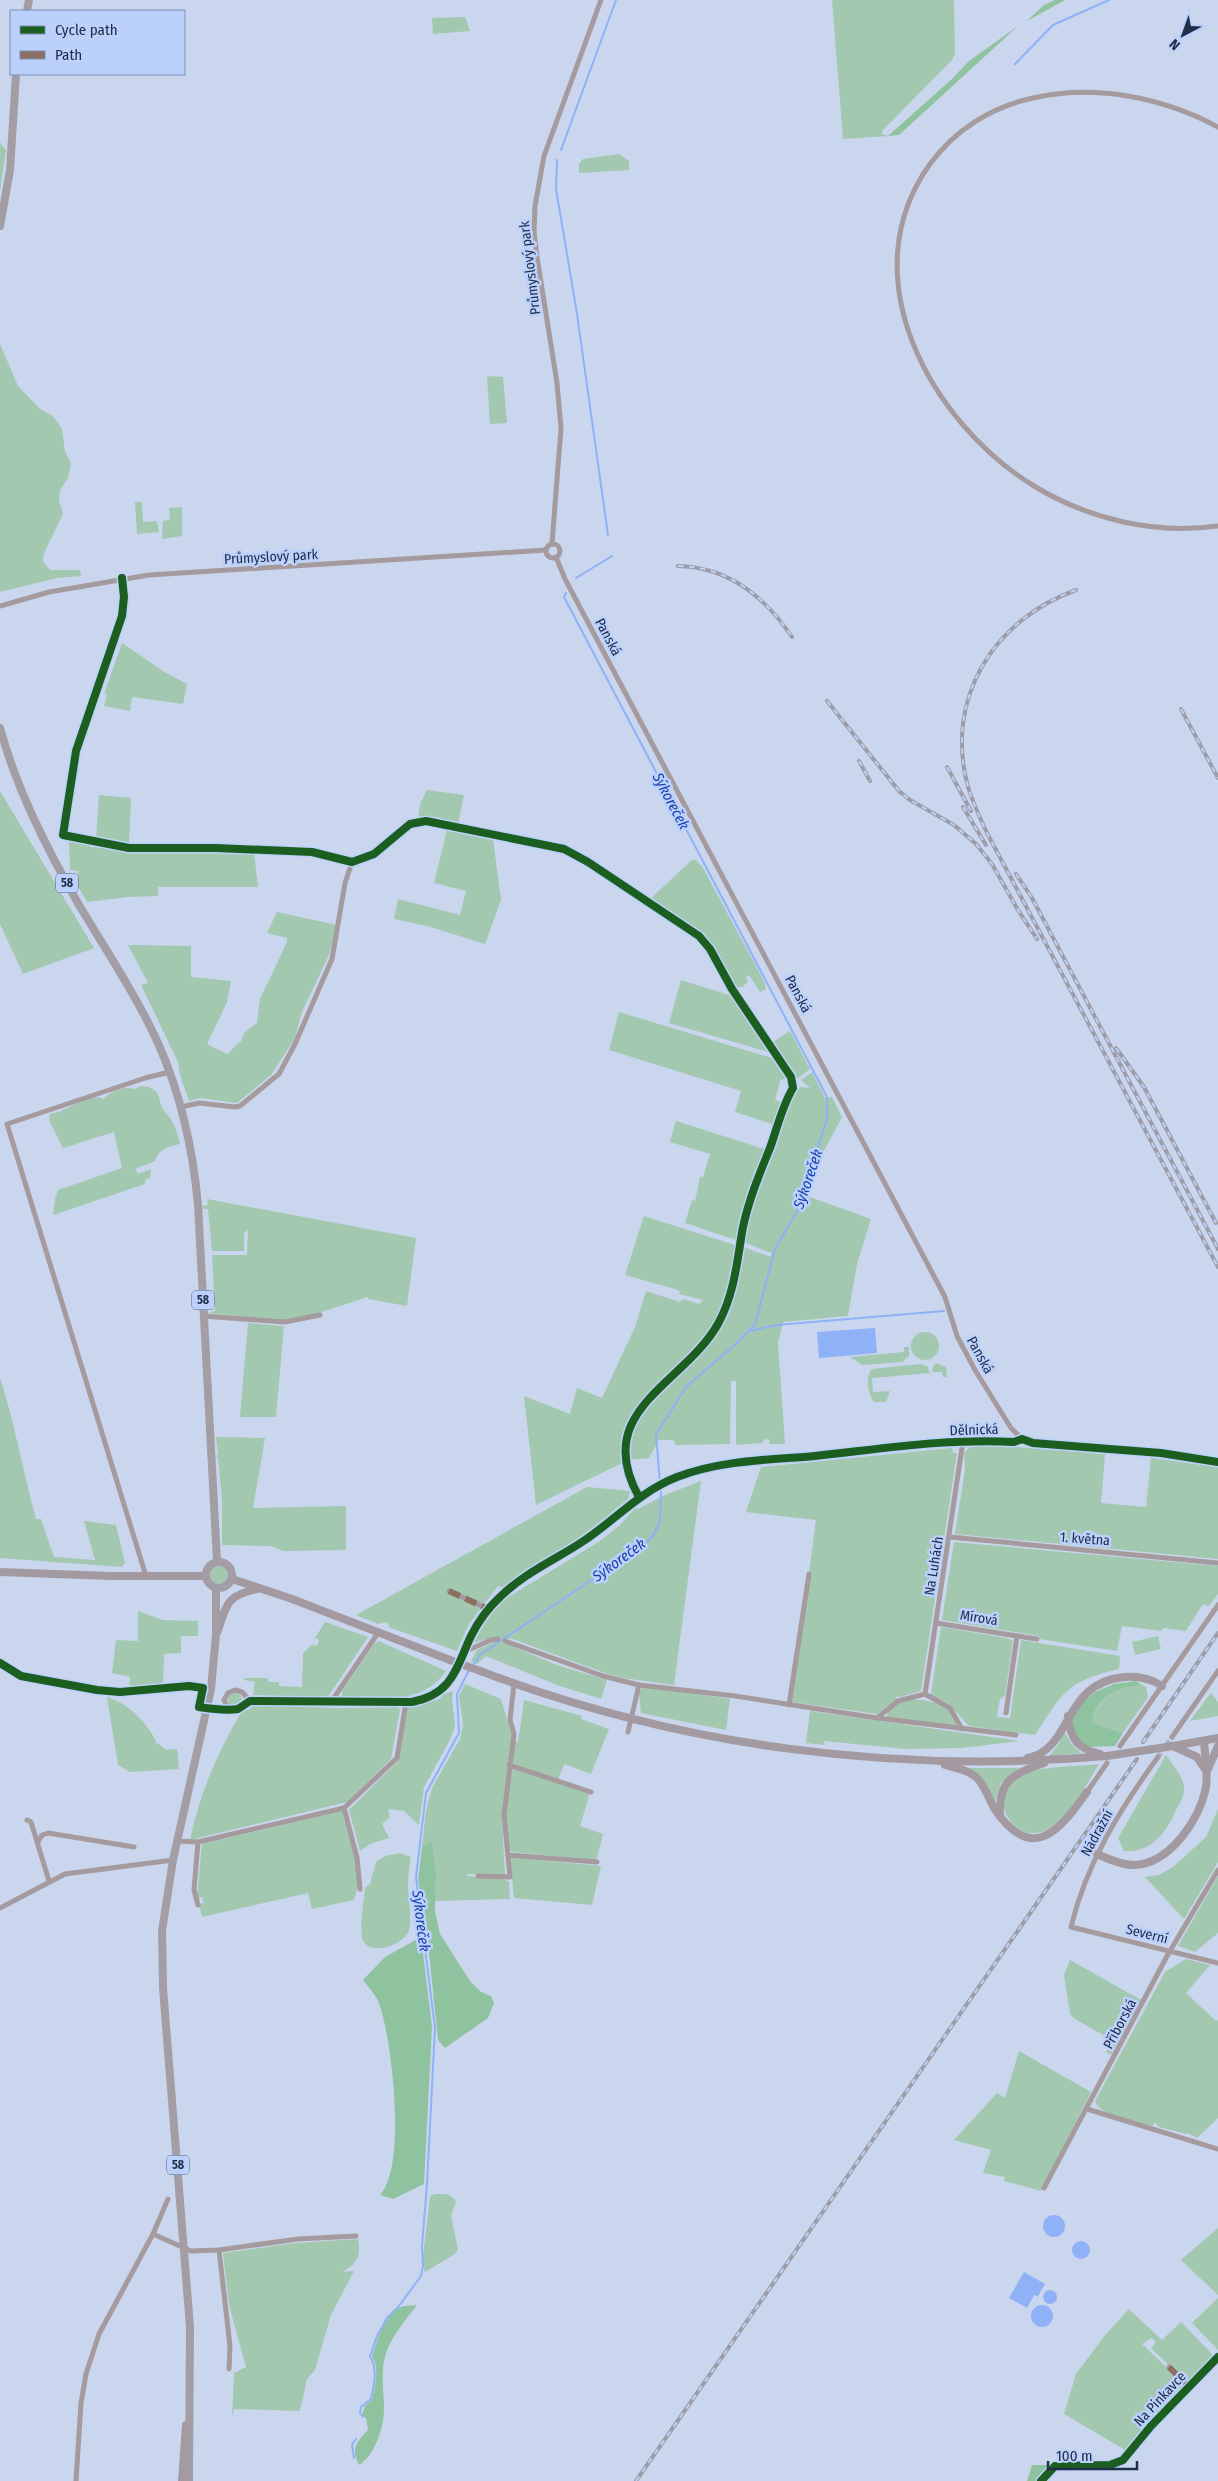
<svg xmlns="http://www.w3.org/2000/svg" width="1218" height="2481" font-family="'Fira Sans Condensed',sans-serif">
  <rect width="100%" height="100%" fill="#cad6ed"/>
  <g fill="#a2c8b0">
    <polygon points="832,0 954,0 955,54 952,60 882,131 882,134 888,136 843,139"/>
    <polygon points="465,17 470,31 433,34 432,18"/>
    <polygon points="0,143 6,150 0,191"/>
    <polygon points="619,154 629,161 629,170 579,173 579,164 583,159"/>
    <polygon points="0,344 18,386 40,409 53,416 62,429 65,451 71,464 68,478 60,490 59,500 63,514 44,553 43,562 50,570 80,570 81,576 57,578 0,592"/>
    <polygon points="487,376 503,377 507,423 490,424"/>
    <polygon points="135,502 142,502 143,522 157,521 159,532 137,534"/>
    <polygon points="182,507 182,536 162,539 163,521 170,520 169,508"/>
    <polygon points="122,643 166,673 187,684 183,704 132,697 130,711 104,706 107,694 104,694"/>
    <polygon points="427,790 464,795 458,824 437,817 434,819 418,818 420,804"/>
    <polygon points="0,791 94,948 23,974 0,924"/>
    <polygon points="99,795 131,798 129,845 96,840"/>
    <polygon points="448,826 493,839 501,900 485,944 427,926 394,919 398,899 460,915 466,891 434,883"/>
    <path d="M69,840L90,842V847H95V843C148,854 200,852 254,852L258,887H158V896L128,897L87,902L71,874H78V871L70,870Z"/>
    <polygon points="692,860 696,860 703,868 764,981 766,989 760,992 749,975 746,977 748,982 742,987 735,988 719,957 701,934 650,899"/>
    <polygon points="277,912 337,925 329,955 302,1012 295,1038 271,1075 237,1103 200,1098 189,1101 180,1075 178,1062 141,985 148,983 128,945 191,946 191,977 231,981 227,1002 207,1044 227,1054 241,1041 244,1033 257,1023 260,999 287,942 287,938 267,933"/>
    <polygon points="681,980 735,997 772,1053 669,1023"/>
    <polygon points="619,1012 775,1059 787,1077 780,1081 775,1100 783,1103 775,1125 735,1112 741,1091 609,1050"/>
    <polygon points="790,1031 810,1069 798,1078 791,1073 770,1042 773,1042"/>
    <path d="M812,1072L825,1098L832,1097L842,1117L818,1162L807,1196L871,1219L857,1264L848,1316L783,1322L778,1343L785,1444H769L770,1440L765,1439L762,1443L736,1445V1381H731L730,1444L676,1445L673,1440H659L649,1458L628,1460C627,1408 667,1389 697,1355C706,1346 713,1335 720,1324C734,1302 738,1273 743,1247L771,1257V1253L743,1242L746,1216L789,1105L800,1087L810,1088L801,1080Z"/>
    <path d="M141,1086C164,1087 157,1104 165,1112C174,1121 177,1131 180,1144C168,1147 159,1148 155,1161L135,1169L138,1174L151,1169L150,1178L145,1180V1184L53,1215L55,1199L58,1190L122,1168L114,1132L63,1148L49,1120L50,1114C54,1112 58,1113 61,1111C73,1106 90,1093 104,1099C110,1091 125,1086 135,1089Z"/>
    <polygon points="676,1121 764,1149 747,1193 739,1241 685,1223 692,1200 695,1201 700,1177 703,1177 710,1154 670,1142"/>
    <polygon points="207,1199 416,1238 407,1306 368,1299 368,1297 299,1319 279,1320 208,1313 215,1311 212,1255 247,1255 248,1230 244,1233 244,1251 212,1251 208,1209 203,1209 202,1206 208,1205"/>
    <path d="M644,1216L738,1246C733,1267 733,1293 722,1312C690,1372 626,1385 622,1463L536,1505L524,1396L570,1414L577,1388L602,1398L635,1327L646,1291L680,1302L683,1299L699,1304L703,1300L679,1294L680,1291L675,1289L625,1275Z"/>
    <polygon points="248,1323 284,1326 276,1417 240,1417"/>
    <circle cx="925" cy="1346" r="14"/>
    <polygon points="904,1347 909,1347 909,1356 902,1362 862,1365 850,1357 904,1352"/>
    <polygon points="936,1363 946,1367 947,1377 943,1377 942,1372 933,1372 932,1368"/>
    <path d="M920,1364L927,1366L930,1373L872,1378L873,1392L890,1391L886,1402H874C868,1394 865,1377 872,1369Z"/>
    <path d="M0,1378C15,1424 23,1472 36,1519H41L54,1557L95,1560L84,1521L116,1525L125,1563L122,1567L0,1558Z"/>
    <polygon points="216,1437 265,1438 253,1508 346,1506 346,1550 283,1551 271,1546 222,1545 222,1501 218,1457 216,1457 218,1453"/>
    <polygon points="991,1445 1105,1454 1101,1503 1146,1507 1151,1458 1218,1467 1218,1559 955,1534 965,1470 964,1453 971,1446"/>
    <polygon points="952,1448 953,1453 957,1453 921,1691 900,1697 897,1696 896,1700 877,1714 792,1702 816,1520 746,1512 761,1467"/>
    <polygon points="701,1481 674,1685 623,1678 602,1672 510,1638 506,1641 495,1637 473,1643 487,1620 502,1601 600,1541 620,1525 635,1508 638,1509 665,1495"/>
    <polygon points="587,1487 630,1491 628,1499 586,1533 502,1587 498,1586 469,1624 457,1651 388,1627 390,1626 386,1622 378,1624 356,1615"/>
    <polygon points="954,1542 1218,1566 1218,1594 1209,1606 1203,1604 1186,1631 1163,1628 1162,1631 1122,1626 1117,1651 1039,1639 1039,1636 942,1620"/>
    <circle cx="219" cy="1575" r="9"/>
    <polygon points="138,1611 163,1620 198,1621 198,1636 181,1636 181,1653 164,1654 163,1686 129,1688 130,1677 112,1673 116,1640 138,1641"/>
    <polygon points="325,1622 368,1637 329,1695 326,1698 253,1695 255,1682 244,1680 244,1678 268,1678 268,1682 279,1682 279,1686 302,1687 303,1654 311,1645 317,1646 319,1640 315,1638"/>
    <path d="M941,1627L1006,1638L1013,1641L1005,1696L1000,1699L997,1717L1010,1718L1021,1640L1120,1656L1119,1669C1065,1682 1064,1692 1035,1735L969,1726L949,1704L931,1695Z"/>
    <polygon points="1158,1636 1161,1649 1135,1655 1132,1642"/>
    <polygon points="498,1640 557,1665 607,1680 601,1699 557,1685 486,1656 477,1664 471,1661 477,1650"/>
    <path d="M379,1641L383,1643L446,1671C422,1706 380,1698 342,1697V1691L374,1644Z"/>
    <polygon points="465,1684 501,1699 512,1736 502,1817 505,1875 467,1874 467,1876 504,1879 509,1882 510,1899 435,1901 436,1872 422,1847 426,1810 432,1788 460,1739 463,1725 459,1696"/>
    <path d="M1132,1685H1142L1146,1687L1148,1697L1123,1733L1091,1723C1095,1703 1113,1689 1132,1685Z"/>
    <polygon points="644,1686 730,1699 726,1730 641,1713 639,1692"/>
    <polygon points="453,1691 452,1699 455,1726 450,1740 424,1787 419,1825 404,1811 388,1809 390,1817 382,1824 389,1838 370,1844 360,1851 349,1810 398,1761 407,1707 440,1699 442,1695"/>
    <circle cx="235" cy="1700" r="7"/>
    <polygon points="1211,1693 1218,1702 1218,1716 1190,1721"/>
    <path d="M107,1697C127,1703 146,1721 156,1741L155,1744L157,1743L166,1750L177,1749L179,1769L130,1772L118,1765Z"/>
    <polygon points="524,1700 582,1716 581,1719 609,1729 591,1774 564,1764 558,1780 513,1765 515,1740 518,1742"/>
    <path d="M906,1700C926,1699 953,1702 957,1727L887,1717C886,1709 898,1703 906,1700Z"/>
    <path d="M252,1705L340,1708L398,1707L400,1710L391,1759L347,1802L190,1840C200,1793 217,1753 242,1711L251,1709Z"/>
    <polygon points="810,1711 1020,1741 962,1748 906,1749 823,1741 825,1745 806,1743"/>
    <polygon points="1064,1731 1071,1743 1081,1753 1049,1756 1058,1745"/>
    <path d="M1166,1755C1172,1764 1182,1775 1184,1786C1185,1794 1181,1801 1177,1808C1167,1831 1153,1853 1124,1851L1118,1838Z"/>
    <path d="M1099,1764C1086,1785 1072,1814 1050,1828C1017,1849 984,1800 1017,1778C1035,1765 1076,1767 1099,1764Z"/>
    <path d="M511,1768L590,1793L580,1826L603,1834L597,1858L594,1860L512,1852C500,1839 509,1786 511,1768Z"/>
    <polygon points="967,1768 1019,1768 1001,1783 995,1801"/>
    <polygon points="1218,1809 1218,1862 1184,1919 1145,1877 1159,1875 1173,1867 1206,1837"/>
    <path d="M342,1811C349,1838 365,1874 354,1900L312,1909L308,1893L202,1917L199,1904L204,1903L202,1897L198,1898L197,1896L202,1844Z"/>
    <path d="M400,1853L411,1857C409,1867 408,1877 408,1888C409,1901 412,1917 409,1930C405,1944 373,1956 364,1942C358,1932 364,1900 365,1888L370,1884L376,1862L385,1856Z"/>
    <polygon points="510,1857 601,1866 592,1905 514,1898"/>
    <polygon points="1218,1876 1218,1933 1195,1952 1178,1946"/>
    <path d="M1186,1959L1210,1965L1186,1993L1216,2021L1218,2020V2118L1197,2138L1188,2133L1186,2134L1159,2127L1155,2122L1153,2126C1138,2122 1099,2116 1095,2101L1165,1972Z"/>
    <polygon points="1070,1960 1141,2000 1111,2055 1106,2052 1112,2040 1075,2019 1070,2014 1064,1975"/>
    <polygon points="1019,2051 1091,2092 1041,2191 1004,2181 1005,2177 983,2173 991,2150 954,2140 997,2093 1005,2098"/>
    <path d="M435,2194C444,2194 451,2193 456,2202L451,2216L458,2249L455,2254L425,2272L422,2265L430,2196Z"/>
    <polygon points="1218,2228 1218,2295 1181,2260"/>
    <path d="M358,2239C361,2256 358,2263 342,2272L354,2271L331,2315L315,2370L307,2379L300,2411L234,2409L232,2419L234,2373L246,2367L229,2305L223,2253L296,2243Z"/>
    <polygon points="1218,2298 1218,2350 1192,2323"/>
    <polygon points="1129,2309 1162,2340 1181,2322 1215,2357 1204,2369 1196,2372 1198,2375 1189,2385 1151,2348 1156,2342 1152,2338 1142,2344 1187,2387 1151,2422 1127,2451 1064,2414 1076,2374 1106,2334"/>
  </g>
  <g fill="#8fc29e">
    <polygon points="1055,0 1065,0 1027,21 1044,5"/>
    <polygon points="1018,26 899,135 888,136 952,79 969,61"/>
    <path d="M1136,1681L1142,1685C1119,1685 1094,1699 1092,1723L1123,1733L1115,1746L1087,1747L1079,1741L1073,1728L1072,1718L1083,1702L1095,1692L1114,1684Z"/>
    <polygon points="431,1841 436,1872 435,1912 440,1934 470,1981 481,1992 491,1996 494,2003 488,2018 445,2048 438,2040 427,1933 418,1880 422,1847"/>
    <path d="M421,1937L432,2027L424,2184L393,2199L380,2195C407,2167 392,2042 380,2006C377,1996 369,1988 363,1980L385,1957Z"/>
    <path d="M417,2305C404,2322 388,2340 384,2361C379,2391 391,2410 377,2441C372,2452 369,2458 359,2465C351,2449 356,2442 368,2430L366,2418L362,2415L365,2406L372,2400C375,2385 380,2370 372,2356C377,2340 384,2316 401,2307C405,2305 412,2306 417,2305Z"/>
    <polygon points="1032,2465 1048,2465 1039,2481 1027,2481"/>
  </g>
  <g fill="#8eb1f8">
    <polygon points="875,1328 877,1353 819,1358 817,1332"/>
    <circle cx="1054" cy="2226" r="11"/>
    <circle cx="1081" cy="2250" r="9"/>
    <polygon points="1024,2272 1045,2284 1038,2296 1034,2295 1027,2308 1009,2298"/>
    <circle cx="1050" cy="2297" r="7"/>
    <circle cx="1042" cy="2316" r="11"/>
  </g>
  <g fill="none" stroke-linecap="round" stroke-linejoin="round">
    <g stroke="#8eb1f8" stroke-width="2">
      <polyline points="1015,64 1053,25 1109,0"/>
      <polyline points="561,150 616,0"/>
      <polyline points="557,160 556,189 577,314 608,535"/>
      <polyline points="576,578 612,556"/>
      <polyline points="750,1331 777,1325 944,1311"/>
      <polyline points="472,1666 481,1654 642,1546 653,1536 660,1522 661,1496 656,1434 687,1386 737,1343 755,1324 775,1249 798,1210 827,1119 827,1097 564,597 566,593"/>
      <path d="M363,2417L360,2413L361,2407L371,2399C374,2384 378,2370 370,2356L377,2336L387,2318L399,2306L421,2276L423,2266L422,2246L427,2184L435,2028L416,1877L426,1793L459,1733L457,1694L469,1670"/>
      <polyline points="354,2458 352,2445 356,2439"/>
    </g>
    <polyline stroke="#a8b4cc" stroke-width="5" stroke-dasharray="5 2.5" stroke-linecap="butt" points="1158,1757 1172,1737"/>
    <g stroke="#a59a9d" stroke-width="5">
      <path d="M1218,127C1162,97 1095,84 1033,98C991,107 955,130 930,164C849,276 931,423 1034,486C1088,519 1155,535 1218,526"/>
      <circle cx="553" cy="551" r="7"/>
      <polyline points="552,544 561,428 557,383 537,257 534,231 535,206 544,156 601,0"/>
      <polyline points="556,557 565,579 945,1297 957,1336 975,1370 1011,1428 1022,1439 1033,1443 1161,1453 1218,1462"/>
      <path d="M122,578L124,597L122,616L76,751L63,835L129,848H216L312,852L352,862L374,854L410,824L426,821L564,849L588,862L699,936L710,949L732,989L791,1077L793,1088C782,1106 777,1129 770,1148C759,1175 749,1199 743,1227C737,1260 735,1292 719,1322C686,1384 590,1409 639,1497"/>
      <polyline points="0,606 49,592 149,575 546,550"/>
      <polyline points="181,1107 199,1103 235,1107 240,1106 279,1074 295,1044 332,959 345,883 352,862"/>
      <polyline points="203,1316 285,1322 320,1315"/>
      <polyline points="950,1537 1218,1563"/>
      <polyline points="146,1576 7,1124 145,1078 170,1072"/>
      <polyline points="449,1591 488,1609"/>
      <polyline points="936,1623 1017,1636 1006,1713"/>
      <polyline points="1017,1636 1037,1639"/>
      <polyline points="505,1641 603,1676 639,1685 735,1696 877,1718 898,1701 925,1694 950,1708 962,1729"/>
      <polyline points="466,1651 491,1640 498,1639"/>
      <polyline points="0,1663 21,1676 97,1690 120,1692 189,1686 211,1689"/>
      <polyline points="925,1694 963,1441"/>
      <path d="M250,1701L242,1692L235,1690L228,1693L224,1700L228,1708C237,1712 243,1707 250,1701L406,1702C454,1696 454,1671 472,1634C480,1619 491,1604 504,1593C528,1571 560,1557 587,1539C617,1518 641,1491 676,1477C720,1460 769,1461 814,1456C881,1449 948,1438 1014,1442L1022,1439"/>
      <polyline points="331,1702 378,1633"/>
      <polyline points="789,1705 809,1574"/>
      <polyline points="877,1718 1016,1735"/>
      <polyline points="628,1732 639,1685"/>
      <polyline points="1172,1737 1218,1671"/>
      <polyline points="1120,1746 1218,1605"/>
      <path d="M1158,1757C1120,1809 1086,1864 1071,1927L1218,1963"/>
      <polyline points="509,1765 591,1792"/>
      <polyline points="1087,1792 1107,1763"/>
      <polyline points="344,1808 357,1858 360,1889"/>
      <polyline points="27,1820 31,1822 49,1881"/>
      <polyline points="177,1841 198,1842 344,1808 397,1758 406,1702"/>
      <polyline points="38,1842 42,1835 48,1833 134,1847"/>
      <polyline points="508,1855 597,1862"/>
      <polyline points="478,1876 510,1877 504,1815 514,1734 510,1720 514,1684"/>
      <polyline points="198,1905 194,1890 198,1842"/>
      <polyline points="0,1908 65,1874 173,1860"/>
      <polyline points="1087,2109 1218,2149"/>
      <polyline points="1044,2188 1167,1956 1218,1870"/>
      <polyline points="153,2234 191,2251 219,2250 298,2239 356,2236"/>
      <polyline points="219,2250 230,2346 229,2369"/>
      <polyline points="1169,2367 1189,2387"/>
      <polyline points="76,2481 81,2403 86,2374 99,2334 153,2234 168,2199"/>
      <polyline points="1041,2481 1055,2466 1110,2465 1123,2460 1151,2426 1218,2357"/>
    </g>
    <g stroke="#a29aa0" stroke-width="8">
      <polyline points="0,1572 110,1576 206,1576"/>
      <polyline points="232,1579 292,1599 450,1660"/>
      <path d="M217,1633C227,1605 225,1596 257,1589"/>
      <path d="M483,1672C682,1747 895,1774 1107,1756"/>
      <path d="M1068,1716C1070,1739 1078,1749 1100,1754"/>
      <polyline points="1173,1746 1218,1738"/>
      <polyline points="1175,1747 1197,1757 1205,1769"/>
      <path d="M1028,1758C1074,1748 1062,1682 1125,1677C1139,1676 1150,1678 1162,1686"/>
      <path d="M945,1765C956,1768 968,1770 977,1778C986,1787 989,1801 996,1811C1033,1864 1060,1830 1087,1792"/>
      <polyline points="1208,1769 1218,1746"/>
      <path d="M1000,1816C998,1780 1013,1774 1044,1763"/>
      <path d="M1097,1854C1108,1859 1122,1865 1134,1865C1170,1864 1200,1819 1206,1787C1208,1772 1205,1756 1204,1741"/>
      <polyline points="182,2481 186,2425"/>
    </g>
    <g stroke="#a39ea6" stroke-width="8">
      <polyline points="27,11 29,0"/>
      <polyline points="0,226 10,170 16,74"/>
      <path d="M0,728C17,790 47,849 79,905C106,950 136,995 158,1043C181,1095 193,1149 198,1205L217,1561"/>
      <circle cx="219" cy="1575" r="13"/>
      <polyline points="189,2481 190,2327 163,1988 162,1931 173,1860 211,1689 216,1635 216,1588"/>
    </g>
    <defs>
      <g id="rail">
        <path d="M678,566C729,567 765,597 792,637"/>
        <path d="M1076,590C993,620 944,699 968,787C973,803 980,818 987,833L1218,1267"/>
        <polyline points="827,701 899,791 910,800 954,825 976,844 992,864 1018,910 1037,939"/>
        <polyline points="1181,709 1218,778"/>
        <polyline points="859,761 870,781"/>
        <polyline points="947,767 971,811"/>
        <polyline points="963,807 986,845"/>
        <polyline points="1016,874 1032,898 1218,1249"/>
        <polyline points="1116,1048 1144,1087 1216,1223"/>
        <polyline points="1143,1742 1218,1633"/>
        <polyline points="636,2481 1137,1759"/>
      </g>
    </defs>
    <use href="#rail" stroke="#9d9ca6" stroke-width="4"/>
    <use href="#rail" stroke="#bbd1fc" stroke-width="2" stroke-dasharray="5.5" stroke-linecap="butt"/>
    <g stroke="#a29aa0" stroke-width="8">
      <polyline points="450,1660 483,1672"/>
      <polyline points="1107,1756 1173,1746"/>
    </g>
    <g stroke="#8d6e63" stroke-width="6" stroke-dasharray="12 6" stroke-linecap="butt">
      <polyline points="449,1591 488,1609"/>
      <polyline points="1169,2367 1189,2387"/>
    </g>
    <defs>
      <g id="cycleway">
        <path d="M122,578L124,597L122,616L76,751L63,835L129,848H216L312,852L352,862L374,854L410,824L426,821L564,849L588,862L699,936L710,949L732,989L791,1077L793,1088C782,1106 777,1129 770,1148C759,1175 749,1199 743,1227C737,1260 735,1292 719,1322C686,1384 590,1409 639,1497"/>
        <path d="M0,1663L21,1676L97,1690L120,1692L189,1686L203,1688L199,1707C212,1709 225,1711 238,1709L250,1701L412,1702C453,1694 456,1668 471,1636C478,1622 488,1608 500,1597C524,1573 557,1559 585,1540C616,1519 641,1491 677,1477C721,1460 769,1460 815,1456C881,1449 948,1438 1014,1442L1022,1439L1033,1443L1161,1453L1218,1462"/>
        <polyline points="1041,2481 1055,2466 1110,2465 1123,2460 1151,2426 1218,2357"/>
      </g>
    </defs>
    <use href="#cycleway" stroke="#bbd1fc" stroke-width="11"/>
    <use href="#cycleway" stroke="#1b5e20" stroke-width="8"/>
  </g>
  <g text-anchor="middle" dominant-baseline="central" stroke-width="5" stroke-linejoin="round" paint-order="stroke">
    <g fill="#bbd1fc" stroke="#4f5f7f" stroke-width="1">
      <rect x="56" y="873.5" width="22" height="19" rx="4"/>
      <rect x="192" y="1290.5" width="22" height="19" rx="4"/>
      <rect x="167" y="2155.5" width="22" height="19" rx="4"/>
    </g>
    <g font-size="12" font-weight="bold" fill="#212e4a">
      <text x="67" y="883">58</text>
      <text x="203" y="1300">58</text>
      <text x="178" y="2165">58</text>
    </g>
    <g font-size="14" fill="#212e4a" stroke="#bbd1fc">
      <text transform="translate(530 268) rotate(-97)">Průmyslový park</text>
      <text transform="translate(271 557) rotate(-3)">Průmyslový park</text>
      <text transform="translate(608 637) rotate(62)">Panská</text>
      <text transform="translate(798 994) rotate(62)">Panská</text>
      <text transform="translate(980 1355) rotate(61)">Panská</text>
      <text transform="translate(974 1430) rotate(-2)">Dělnická</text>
      <text transform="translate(1085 1539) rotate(4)">1. května</text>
      <text transform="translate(934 1566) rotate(-81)">Na Luhách</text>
      <text transform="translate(979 1618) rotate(9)">Mírová</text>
      <text transform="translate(1097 1833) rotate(-61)">Nádražní</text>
      <text transform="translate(1147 1934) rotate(14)">Severní</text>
      <text transform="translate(1120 2024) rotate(-62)">Příborská</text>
      <text transform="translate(1160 2399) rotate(-47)">Na Pinkavce</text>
    </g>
    <g font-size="15" font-style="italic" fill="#1741a9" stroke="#bbd1fc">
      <text transform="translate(671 801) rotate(62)">Sýkoreček</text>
      <text transform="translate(808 1179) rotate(-71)">Sýkoreček</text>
      <text transform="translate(619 1560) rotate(-36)">Sýkoreček</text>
      <text transform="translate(421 1921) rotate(83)">Sýkoreček</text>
    </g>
  </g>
  <rect x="10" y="10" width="175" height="65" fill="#bbd1fc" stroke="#7d90b5"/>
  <rect x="20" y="26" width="25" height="8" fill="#1b5e20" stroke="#7d90b5"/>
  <text x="55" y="35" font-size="15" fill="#212e4a">Cycle path</text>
  <rect x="20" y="51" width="25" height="8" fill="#8d6e63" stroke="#7d90b5"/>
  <text x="55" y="60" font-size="15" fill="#212e4a">Path</text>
  <g transform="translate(1183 35) rotate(221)" stroke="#bbd1fc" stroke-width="4" paint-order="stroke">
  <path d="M0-4L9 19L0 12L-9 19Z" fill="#212e4a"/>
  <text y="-8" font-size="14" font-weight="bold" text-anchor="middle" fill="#212e4a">N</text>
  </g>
  <path d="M1048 2461v8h89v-8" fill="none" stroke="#212e4a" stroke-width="2.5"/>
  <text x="1056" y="2461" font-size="15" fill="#212e4a" stroke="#bbd1fc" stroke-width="4" paint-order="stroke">100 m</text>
</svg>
